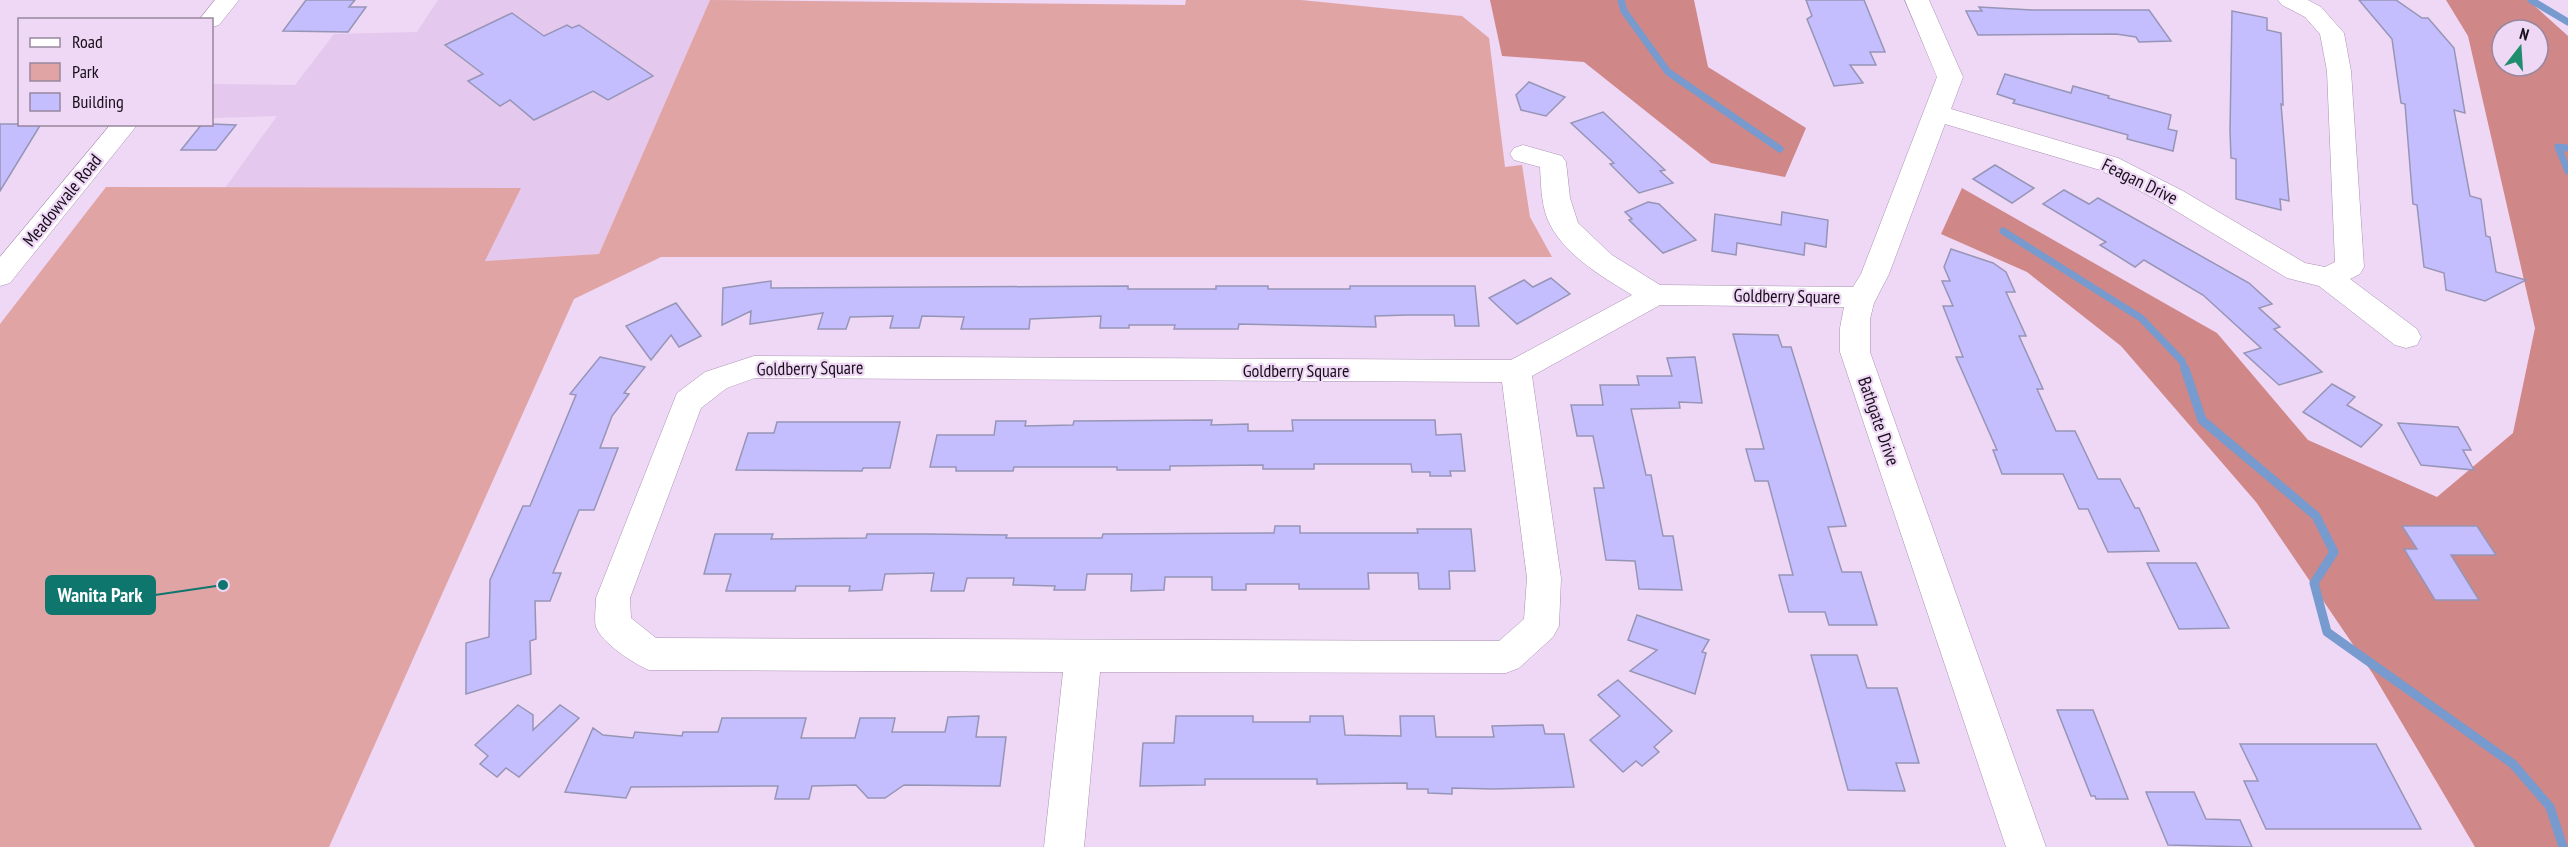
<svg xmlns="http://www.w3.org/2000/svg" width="2568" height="847" font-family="'PT Sans Narrow',sans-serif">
  <rect width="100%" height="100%" fill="#efd7f6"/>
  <polygon fill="#e5c8ed" points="438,0 710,0 599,254 485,261 520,188 225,188 277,116 212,118 212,84 295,85 334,34 417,32"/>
  <polygon fill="#e0a4a4" points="710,0 1185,5 1186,0 1301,0 1462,16 1489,38 1505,167 1522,165 1530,217 1552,257 661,257 574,299 329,847 0,847 0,324 106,187 521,188 485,261 599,254"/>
  <g fill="#cf8788" fill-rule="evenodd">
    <polygon points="1490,0 1694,0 1708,67 1806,128 1785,177 1711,163 1584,62 1502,56"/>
    <path d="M2446,0H2528L2568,36V847H2475L2373,674L2256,502L2121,346L2027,272L1941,234L1962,188L2217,333L2308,440L2437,497L2513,433L2535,328L2468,36ZM2502,30H2538V66H2502Z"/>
  </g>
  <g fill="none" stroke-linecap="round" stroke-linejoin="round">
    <g stroke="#779acf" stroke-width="7">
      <polyline points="1621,0 1624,11 1668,72 1780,149"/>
      <polyline points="2531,0 2568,22"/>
      <polyline points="2568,148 2558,147 2568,171"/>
      <polyline points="2003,231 2141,318 2182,361 2185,370"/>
    </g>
    <polyline stroke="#779acf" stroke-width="9" points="2185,369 2202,420 2316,516 2334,552 2314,583 2327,632 2513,764 2550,807 2563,847"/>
  </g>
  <g fill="#c4befe" stroke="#9795b6" stroke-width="1.5">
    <polygon points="306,0 355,0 349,7 366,7 348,32 283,31"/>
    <polygon points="1806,0 1864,0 1885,52 1870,52 1876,65 1850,65 1863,83 1834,86 1807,19 1812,16"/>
    <polygon points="2359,0 2396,0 2422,18 2428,18 2454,48 2465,113 2454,110 2470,196 2481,199 2486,236 2490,237 2496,272 2526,280 2485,301 2446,290 2444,273 2424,267 2417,205 2413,204 2405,104 2401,103 2392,39"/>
    <polygon points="1979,7 2032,10 2149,10 2171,41 2139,42 2136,37 2116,34 1978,35 1966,11 1982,11"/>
    <polygon points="2232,11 2267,18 2267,30 2281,33 2283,105 2281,104 2289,201 2280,199 2281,210 2236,199 2236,159 2231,158 2230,131"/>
    <polygon points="512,13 544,36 567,25 572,28 579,25 653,76 608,100 593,91 534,120 510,100 500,106 468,81 483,74 445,45"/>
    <polygon points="2005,74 2071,93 2073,86 2109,96 2108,98 2171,115 2168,129 2177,131 2173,151 2127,139 2128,135 2013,103 2015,100 1997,94"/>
    <polygon points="1529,82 1565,97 1546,116 1521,110 1516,95"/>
    <polygon points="1603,112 1665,170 1660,171 1673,183 1639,193 1610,164 1614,163 1571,123"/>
    <polygon points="0,124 41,124 0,191"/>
    <polygon points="202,124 211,124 236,125 216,150 181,150"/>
    <polygon points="1995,165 2034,188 2012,203 1973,179"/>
    <polygon points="2064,190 2089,204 2098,198 2249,283 2272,304 2259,308 2280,327 2274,329 2322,372 2279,385 2244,353 2261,348 2203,295 2144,260 2135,267 2100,245 2106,242 2043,204"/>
    <polygon points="1648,202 1659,204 1696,240 1663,253 1629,220 1632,219 1625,212"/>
    <polygon points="1782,212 1828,220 1826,247 1805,243 1804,255 1737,243 1736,255 1712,251 1715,214 1781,225"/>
    <polygon points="1951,249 1993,263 2006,272 2015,292 2006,292 2026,336 2019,336 2043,389 2037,389 2056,431 2075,431 2098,479 2120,479 2135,508 2139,508 2159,551 2108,552 2088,509 2079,509 2063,474 2002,474 1993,450 1997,450 1956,357 1963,357 1943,306 1953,306 1942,281 1950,281 1944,267"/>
    <polygon points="1551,278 1570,294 1517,324 1489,298 1524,280 1533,287"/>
    <polygon points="771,281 771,288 1128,286 1128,289 1216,289 1216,286 1268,286 1268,289 1350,289 1350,286 1475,286 1479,326 1455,326 1454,315 1408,315 1375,316 1376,327 1239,324 1238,329 1174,329 1175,325 1129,325 1129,328 1100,328 1101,316 1030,319 1029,329 961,329 964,317 922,316 919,328 890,328 893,316 850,317 846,329 818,329 823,313 750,324 751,311 722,325 723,288"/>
    <polygon points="676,303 701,336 679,347 671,335 651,360 626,326"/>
    <polygon points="1733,334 1778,335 1782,347 1791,347 1846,526 1828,527 1842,572 1861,572 1877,625 1829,625 1825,612 1789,612 1779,575 1793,575 1768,481 1755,481 1746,449 1764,449"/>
    <polygon points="600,357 645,367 624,393 629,394 612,416 600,448 618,448 594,510 579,510 553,573 561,573 550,601 535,601 536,639 530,641 531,674 466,694 466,643 489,637 490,580 523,506 530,506 576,395 570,394"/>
    <polygon points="1695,357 1702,403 1679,402 1680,408 1631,409 1646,475 1651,475 1663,536 1673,536 1682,590 1639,589 1635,561 1606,560 1594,488 1604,488 1593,436 1577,436 1571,405 1603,405 1600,385 1639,385 1637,376 1672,376 1667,358"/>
    <polygon points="2332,384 2355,397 2347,405 2382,425 2361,447 2303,412"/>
    <polygon points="1212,420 1211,425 1248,424 1248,431 1293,431 1292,420 1435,420 1436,435 1461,434 1465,471 1450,471 1451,476 1430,476 1430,472 1412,472 1411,464 1314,464 1314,469 1263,469 1263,465 1170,466 1170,470 1117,470 1117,467 1014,467 1013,471 956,471 956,467 930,467 937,435 994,435 996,421 1026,421 1025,426 1073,425 1074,421"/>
    <polygon points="777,422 900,422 890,468 863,468 862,471 736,470 748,433 774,433"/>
    <polygon points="2398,423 2458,427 2471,450 2463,450 2474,470 2421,465"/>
    <polygon points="1275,526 1300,526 1300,533 1418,533 1417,529 1471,529 1475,571 1449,571 1450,589 1419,589 1418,573 1368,573 1369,589 1299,589 1299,584 1246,584 1246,590 1212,590 1212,577 1165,577 1164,590 1131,591 1132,574 1087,574 1085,590 1054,590 1055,586 1013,585 1014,578 967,578 964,591 931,591 934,573 885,574 882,590 849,591 850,586 796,586 795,591 726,591 731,574 704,574 715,534 773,534 771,539 866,538 867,534 927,534 1007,535 1006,538 1102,538 1103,534 1274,533"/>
    <polygon points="2402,526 2477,526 2496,555 2451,555 2479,600 2435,600 2404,549 2417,549"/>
    <polygon points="2147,563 2196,563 2229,628 2179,629"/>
    <polygon points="1637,615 1709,640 1702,652 1706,653 1695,694 1630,671 1657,650 1628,640"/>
    <polygon points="1811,655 1857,655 1867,688 1897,688 1919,763 1896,763 1905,791 1848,790"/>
    <polygon points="1618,680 1672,731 1654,747 1659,752 1642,766 1636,761 1623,772 1590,740 1620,716 1598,695"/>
    <polygon points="518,705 533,715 533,730 560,705 579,718 519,777 506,768 497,777 480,764 488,756 475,745"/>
    <polygon points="2057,710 2093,710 2128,799 2096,799 2095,796 2091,796"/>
    <polygon points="979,716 976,737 1006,737 1000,786 904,785 885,798 868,798 856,785 812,786 809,799 775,799 778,786 631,787 626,798 565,792 593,728 603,735 633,738 635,732 682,736 683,732 718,732 722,718 806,718 801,738 855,738 860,718 895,718 892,732 945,732 948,717"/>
    <polygon points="1176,716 1253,716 1253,722 1310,722 1310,716 1343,716 1345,735 1401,736 1400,716 1434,716 1436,737 1494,737 1492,726 1543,725 1545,734 1564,734 1574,787 1493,789 1452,788 1452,794 1428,793 1428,789 1407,789 1407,783 1317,784 1317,779 1205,779 1205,785 1140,786 1143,743 1174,743"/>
    <polygon points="2240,744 2376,744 2421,829 2266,829 2244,781 2258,781"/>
    <polygon points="2146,792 2194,792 2206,819 2240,820 2252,847 2168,845"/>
  </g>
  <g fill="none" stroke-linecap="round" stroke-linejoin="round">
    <defs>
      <g id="minor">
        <polygon points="215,0 239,0 219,25 212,27 212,20 199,20"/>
        <path d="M1905,0H1929L1963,77L1951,109L2118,158L2183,191L2305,263L2325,267L2335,262L2327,71L2320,34L2305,17L2282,5L2278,0H2308L2321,7L2344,33L2351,71L2364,267L2360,274L2350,279L2417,329L2421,337L2417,345L2406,348L2395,345L2319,286L2287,278L2163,203L2100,170L1945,124L1889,274L1874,303L1870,319V352L2046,847H2006L1840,352V328L1844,307L1660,305L1532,376L1561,578L1559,626L1553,637L1519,668L1506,673L1100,672L1084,847H1044L1063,672L649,670C634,664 602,643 596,627C594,619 596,607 596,598L677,393L705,372L754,356L1511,360L1632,295C1601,276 1561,253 1547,218C1541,202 1541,183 1540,167L1514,160L1510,154L1514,148L1523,145L1562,156L1566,162L1570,198L1578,223L1612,255L1660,285L1853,287L1861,274L1937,77ZM755,378L1502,382L1527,578L1524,619L1499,641L656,638L631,618L630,598L701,408L727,388Z"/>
        <polygon points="111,124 138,124 10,283 0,286 0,257"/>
      </g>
    </defs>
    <use href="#minor" stroke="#a993b0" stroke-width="1"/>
    <use href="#minor" fill="#fff" fill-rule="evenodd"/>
  </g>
  <g text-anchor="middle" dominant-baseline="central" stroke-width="4.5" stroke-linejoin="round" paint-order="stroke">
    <g font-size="18" fill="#160e18" stroke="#efd7f6">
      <text transform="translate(2140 181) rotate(26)">Feagan Drive</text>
      <text transform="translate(62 200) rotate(-51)">Meadowvale Road</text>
      <text transform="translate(1787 296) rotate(1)">Goldberry Square</text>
      <text transform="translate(810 368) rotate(-1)">Goldberry Square</text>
      <text x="1296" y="370">Goldberry Square</text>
      <text transform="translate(1879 421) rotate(71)">Bathgate Drive</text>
    </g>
  </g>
  <path fill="none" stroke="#0f766e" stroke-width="2" d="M223 585L155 595"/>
  <circle fill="#0f766e" stroke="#efd7f6" stroke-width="2" cx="223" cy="585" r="6"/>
  <rect fill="#0f766e" stroke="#0f766e" stroke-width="2" x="46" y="576" width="109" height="38" rx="6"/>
  <g font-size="20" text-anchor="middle" font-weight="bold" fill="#fff">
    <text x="100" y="602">Wanita Park</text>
  </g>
  <rect x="18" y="18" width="195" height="108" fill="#efd7f6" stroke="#98879d" stroke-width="1.5"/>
  <rect x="30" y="38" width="30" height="9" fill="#ffffff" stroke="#98879d" stroke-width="1.5"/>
  <text x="72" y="48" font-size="18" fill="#160e18">Road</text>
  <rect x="30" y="63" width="30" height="18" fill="#e0a4a4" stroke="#98879d" stroke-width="1.5"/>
  <text x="72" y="78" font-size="18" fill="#160e18">Park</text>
  <rect x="30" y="93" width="30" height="18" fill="#c4befe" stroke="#98879d" stroke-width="1.5"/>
  <text x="72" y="108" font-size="18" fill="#160e18">Building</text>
  <g transform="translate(2520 48) rotate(17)"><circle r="28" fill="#efd7f6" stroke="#98879d" stroke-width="1.5"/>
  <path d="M0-4.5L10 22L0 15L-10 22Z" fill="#208e6e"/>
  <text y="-9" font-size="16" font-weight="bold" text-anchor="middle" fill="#160e18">N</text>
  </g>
</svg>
